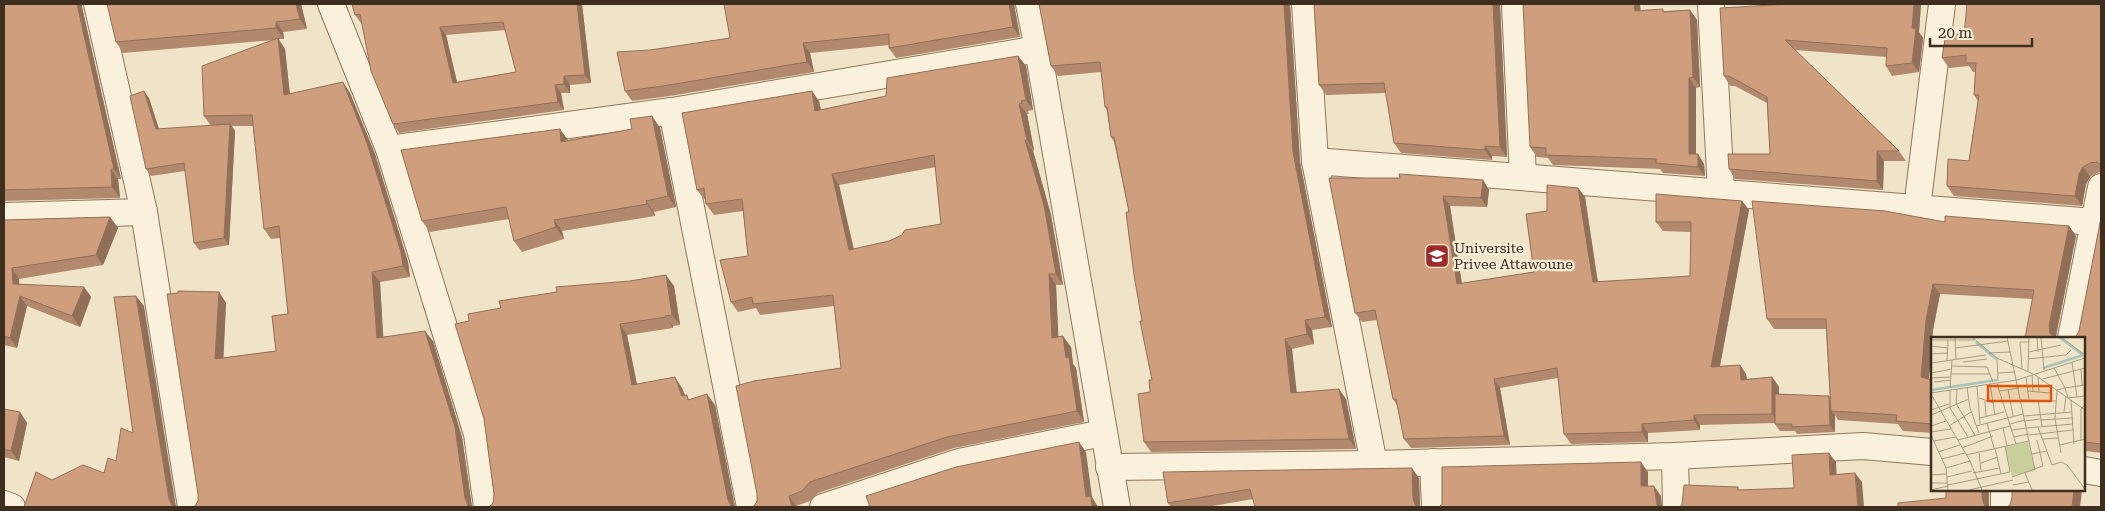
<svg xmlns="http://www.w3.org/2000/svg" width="2105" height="511" font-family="'Roboto Serif',serif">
  <rect width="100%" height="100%" fill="#f0e4c8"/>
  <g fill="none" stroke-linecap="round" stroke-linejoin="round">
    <defs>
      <g id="street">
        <polyline points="97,4 144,212 191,507"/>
        <polyline points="331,4 389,149 477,434 487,507"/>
        <polyline points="1029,4 1038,49 1117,507"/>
        <polyline points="1305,4 1315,161 1374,464"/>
        <polyline points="1515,4 1523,177"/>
        <polyline points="1711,4 1721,192"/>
        <polyline points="672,111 750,507"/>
        <polyline points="389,149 672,111 1038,49"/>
        <polyline points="1315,161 2094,222"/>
        <polyline points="1917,208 1942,4"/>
        <polyline points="4,216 144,212"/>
        <polyline points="2071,338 2101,187"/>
        <polyline points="1675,456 1676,507"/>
        <polyline points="1433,462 1435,507"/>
        <polyline points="1109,467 1374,464 1675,456 1863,446 1932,452"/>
        <polyline points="2084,470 2101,473"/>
        <polyline points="4,504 12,507"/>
        <polyline points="823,507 959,462 1103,433"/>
        <polyline points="2004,507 2004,490"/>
      </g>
    </defs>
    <use href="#street" stroke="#8d765c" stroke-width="28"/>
    <use href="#street" stroke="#faf1dc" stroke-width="26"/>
  </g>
  <g fill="#b2896c" fill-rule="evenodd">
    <polygon points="4,4 82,7 121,179 118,179 120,198 4,201"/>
    <polygon points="301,4 307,29 283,32 284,39 278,39 285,49 290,94 350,93 375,154 408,262 410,277 380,282 383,337 433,341 462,437 472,507 194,507 198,501 219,292 226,303 223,358 276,351 288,314 281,238 271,239 264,229 253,126 232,126 235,131 229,245 199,250 194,243 185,171 151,176 146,169 149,98 159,129 211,126 204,116 273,40 123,53 116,42"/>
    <path d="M352,4H582L591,83L570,85V93H561L564,110L399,133L393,124L362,23H361L355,15ZM506,30L516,72L457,82L446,35Z"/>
    <polygon points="1014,4 1020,37 896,58 889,48 889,45 810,53 814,72 670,96 632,101 625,91 650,50"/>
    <polygon points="1039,4 1290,4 1300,162 1332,327 1312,330 1314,344 1292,349 1296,392 1346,399 1356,449 1151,452 1144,442 1150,392 1152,380 1142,321 1129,212 1114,142 1111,137 1107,111 1105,107 1101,72 1058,76 1051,66"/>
    <polygon points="1314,4 1500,4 1507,157 1492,156 1492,160 1401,153 1394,143 1386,93 1326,95 1319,85"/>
    <polygon points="1921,4 1919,32 1923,38 1919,72 1892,76 1886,66 1887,57 1795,50 1899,151 1906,161 1884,161 1883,190 1735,179 1729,169 1770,154 1767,103 1735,86 1730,86 1724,76 1720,8"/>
    <polygon points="2101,4 2101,172 2097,173 2090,177 2086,184 2082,206 1954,196 1947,186 1969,161 1978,101 1974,95 1975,72 1973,72 1969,66 1949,68 1942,58 1964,35"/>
    <polygon points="1641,10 1665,11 1690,10 1697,20 1700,87 1696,88 1696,154 1704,164 1705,176 1663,173 1660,169 1553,165 1548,158 1537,157 1530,147"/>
    <path d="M1018,56L1026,66L1033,110L1028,111L1029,114H1027L1034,150L1033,151L1051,215L1063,285H1056L1058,337L1071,347L1073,364L1076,368L1084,422L954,448L818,493L810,501L796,506L797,507H753L841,368L834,306L760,315L756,308L738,312L731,302L748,256L743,211L714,215L706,204V200H705L697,190L819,101L821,110L886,96ZM936,167L941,224L902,235L889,241L854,249L839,185Z"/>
    <polygon points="652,116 660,128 676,207 654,212 655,216 562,231 564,239 522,252 514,241 509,219 430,232 422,221 568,140 632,129"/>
    <polygon points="1329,178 1483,180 1489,190 1487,207 1450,206 1462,283 1534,272 1547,211 1578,188 1585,197 1598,282 1690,276 1691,232 1663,231 1656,222 1742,201 1749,210 1720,366 1740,365 1746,374 1747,379 1772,377 1779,387 1779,394 1830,398 1826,329 1774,329 1767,319 1945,222 2069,226 2076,236 2056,336 2032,299 1940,294 1933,330 1929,379 1932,380 1932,433 1903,431 1898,424 1838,420 1835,415 1835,432 1797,434 1795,431 1780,431 1775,424 1775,423 1700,425 1700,430 1648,433 1648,442 1571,444 1564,434 1558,378 1500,388 1510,445 1411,448 1404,439 1397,405 1393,399 1377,320 1362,322 1355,313"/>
    <polygon points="110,217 118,228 103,265 19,279 19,284 84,287 91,297 80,327 27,306 17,348 4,345 4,220"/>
    <polygon points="2101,218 2101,453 2086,451 2086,455 2084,455 2084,338 2079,331"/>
    <polygon points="674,286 680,325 673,326 673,328 627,335 637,384 682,388 685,395 690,400 715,405 735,507 489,507 493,503 494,494 484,419"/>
    <polygon points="4,409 20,412 27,423 19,461 4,457"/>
    <polygon points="1163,472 1419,478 1420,507 1255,507 1253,499 1207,507 1171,507 1168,503"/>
  </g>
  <g fill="#916f58">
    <polygon points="77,4 82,4 82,7 121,179 114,169"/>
    <polygon points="296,4 301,4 307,29 300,19"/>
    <polygon points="577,4 582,4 591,83 585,75"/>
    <polygon points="1009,4 1014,4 1020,37 1013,27"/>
    <polygon points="1284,4 1290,4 1300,162 1332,327 1325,317 1293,152"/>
    <polygon points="1493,4 1500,4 1507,157 1500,147"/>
    <polygon points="1634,4 1640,4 1642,21 1635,11"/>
    <polygon points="1914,4 1921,4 1919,32 1923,38 1919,72 1912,63 1912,28"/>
    <polygon points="1690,10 1697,20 1700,87 1693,77"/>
    <polygon points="276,22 283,32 284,39 276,28"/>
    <polygon points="440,27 446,35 459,91 453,83"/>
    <polygon points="278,38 285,49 291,106 284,95"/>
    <polygon points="803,43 810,53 814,72 807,62"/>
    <polygon points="1018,56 1026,66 1033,110 1026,100"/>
    <polygon points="564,76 570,85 570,93 564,84"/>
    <polygon points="1689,78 1696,88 1696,164 1689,154"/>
    <polygon points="343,82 350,93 375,154 408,262 410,277 403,266"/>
    <polygon points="555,85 561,93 564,110 558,102"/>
    <polygon points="144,91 149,98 161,136 156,129"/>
    <polygon points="812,91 819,101 823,122 815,111"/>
    <polygon points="1019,104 1027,114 1034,150 1027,140"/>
    <polygon points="652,116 660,128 676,207 668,196"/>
    <polygon points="230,124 235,131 229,245 224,238"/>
    <polygon points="560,129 568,140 561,142"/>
    <polygon points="1025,140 1033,151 1051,215 1063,285 1056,274"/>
    <polygon points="1485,146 1492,156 1492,160 1485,150"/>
    <polygon points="1877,151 1884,161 1883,190 1877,181"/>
    <polygon points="1698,154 1704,164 1705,176 1698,167"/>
    <polygon points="2083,167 2090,177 2086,184 2082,206 2075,196 2079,174"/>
    <polygon points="111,169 118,179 120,198 112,187"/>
    <polygon points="832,174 839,185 856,261 849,250"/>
    <polygon points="1483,180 1489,190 1487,207 1481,198"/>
    <polygon points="1578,188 1585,197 1599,291 1593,282"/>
    <polygon points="1443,196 1450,206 1463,293 1457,284"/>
    <polygon points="646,201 654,212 655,216 647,204"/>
    <polygon points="1742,201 1749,210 1718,376 1711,367"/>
    <polygon points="110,217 118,228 103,265 96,255"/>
    <polygon points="554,220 562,231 564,239 556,227"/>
    <polygon points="2069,226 2076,236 2056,336 2057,338 2054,338 2050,333 2049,326"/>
    <polygon points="12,268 19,279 20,295 13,284"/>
    <polygon points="372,272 380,282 384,349 377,338"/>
    <polygon points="1049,274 1056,285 1059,349 1052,338"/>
    <polygon points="666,275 674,286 680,325 672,315"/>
    <polygon points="1933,284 1940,294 1933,330 1928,387 1921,377 1926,320"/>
    <polygon points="84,287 91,297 80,327 72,316"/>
    <polygon points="219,292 226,303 223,369 215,359"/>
    <polygon points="20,296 27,306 17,348 10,338"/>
    <polygon points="136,296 144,306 176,507 173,507 169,499"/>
    <polygon points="665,316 673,326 673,328 666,317"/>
    <polygon points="1305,320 1312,330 1314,344 1307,334"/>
    <polygon points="620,324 627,335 639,396 632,385"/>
    <polygon points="425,331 433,341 462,437 472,507 469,507 465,498"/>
    <polygon points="1063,336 1071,347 1073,364 1076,368 1084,422 1077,411 1066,358"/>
    <polygon points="1285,339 1292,349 1298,403 1291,393"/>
    <polygon points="1740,365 1746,374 1748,389 1741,380"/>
    <polygon points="675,377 682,388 689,406 682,396"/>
    <polygon points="1772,377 1779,387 1779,423 1772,414"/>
    <polygon points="1494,379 1500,388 1510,445 1504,436"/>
    <polygon points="1339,389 1346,399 1356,449 1349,439"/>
    <polygon points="707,394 715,405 735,507 732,507 728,500"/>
    <polygon points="1829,396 1834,403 1831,411 1835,415 1835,432 1830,425"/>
    <polygon points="20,412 27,423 19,461 11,451"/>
    <polygon points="1694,415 1700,425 1700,430 1694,420"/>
    <polygon points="1642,424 1648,433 1648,442 1642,432"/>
    <polygon points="1079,442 1086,452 1092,497 1098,507 1092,507 1086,497"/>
    <polygon points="2084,447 2086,451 2086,455 2084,452"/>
    <polygon points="1829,453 1836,462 1837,485 1830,475"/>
    <polygon points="1641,462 1648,472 1648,496 1641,486"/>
    <polygon points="1412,468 1419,478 1420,507 1417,507 1415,505 1413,498"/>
    <polygon points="1855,473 1862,482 1864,507 1858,507"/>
    <polygon points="1654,486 1661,496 1662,507 1658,507 1657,505"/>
    <polygon points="1982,490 1989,490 1989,507 1986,507 1984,505 1982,497"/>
    <polygon points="2074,490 2082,490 2080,507 2072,507"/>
    <polygon points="789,496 796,506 797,507 792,507"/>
  </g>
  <g fill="#cf9f7d" stroke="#916f58" fill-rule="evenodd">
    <polygon points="4,4 77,4 114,169 111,169 112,187 4,190"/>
    <polygon points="107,4 296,4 300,19 276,22 276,28 116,42"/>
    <path d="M352,4H577L585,75L564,76V84L555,85L558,102L393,124L371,71L360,14L355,15ZM503,22L516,72L453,83L440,27Z"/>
    <polygon points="724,4 1009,4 1013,27 889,48 889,34 803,43 807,62 663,86 625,91 617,52 650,50 730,38"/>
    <polygon points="1039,4 1284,4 1293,152 1325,317 1305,320 1307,334 1285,339 1291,393 1339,389 1349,439 1144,442 1138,394 1150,392 1149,380 1152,380 1140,321 1142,321 1134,275 1126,212 1129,212 1114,137 1111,137 1107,107 1105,107 1100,62 1051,66"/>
    <polygon points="1314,4 1493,4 1500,147 1485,146 1485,150 1394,143 1384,83 1319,85"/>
    <polygon points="1523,4 1634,4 1635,11 1663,9 1663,12 1690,10 1693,77 1689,78 1689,154 1698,154 1698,167 1656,163 1656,159 1546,155 1546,148 1530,147"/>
    <polygon points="1790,4 1914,4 1912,28 1916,29 1912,63 1886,66 1887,48 1785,40 1899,151 1877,151 1877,181 1729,169 1728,154 1770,154 1767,97 1729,76 1724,76 1720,8"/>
    <polygon points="1967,4 2101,4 2101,165 2097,162 2090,163 2083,167 2079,174 2075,196 1947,186 1948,159 1969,161 1979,95 1974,95 1976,63 1966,63 1966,55 1942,58 1946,33 1964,35"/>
    <polygon points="278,38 284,95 343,82 367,143 401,252 403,266 372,272 377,338 425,331 455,427 465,498 468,506 470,507 194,507 198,501 198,494 167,294 178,293 178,291 219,292 215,359 276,351 272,316 288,314 279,226 264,229 252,115 204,116 202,66"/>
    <path d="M1018,56L1026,100L1021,101L1022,103L1019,104L1027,140H1025L1044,205L1056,274H1049L1052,338L1063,336L1066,358L1069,357L1077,411L947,437L810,482L802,491L789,496L792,507H753L757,502V494L736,386L754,381L841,368L833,295L753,304L752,297L731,302L720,260L748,256L742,199L706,204L704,188L697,190L682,113L812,91L815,111L886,96L887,78ZM934,155L941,224L905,230L902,235L889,241L849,250L832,174Z"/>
    <polygon points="144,91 156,129 230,124 224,238 194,243 184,163 146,169 130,96"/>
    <polygon points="652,116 668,196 646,201 647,204 554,220 556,227 514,241 506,207 422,221 401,150 560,129 561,142 632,129 630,119"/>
    <polygon points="1399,174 1483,180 1481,198 1443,196 1457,284 1534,272 1526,214 1547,211 1547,185 1578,188 1593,282 1690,276 1691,222 1656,222 1656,194 1742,201 1711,367 1740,365 1741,380 1772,377 1772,414 1694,415 1694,420 1642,424 1642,432 1564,434 1557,368 1494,379 1504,436 1404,439 1396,399 1393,399 1375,310 1355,313 1329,178 1400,178"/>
    <polygon points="1752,201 1885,211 1945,222 1945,216 2069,226 2049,326 2050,333 2054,338 2025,338 2034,290 1933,284 1926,320 1921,377 1932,380 1932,424 1896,421 1897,415 1831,411 1826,319 1767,319"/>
    <polygon points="110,217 96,255 12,268 13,284 84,287 72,316 20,296 10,338 4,336 4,220"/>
    <polygon points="2101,218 2101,444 2084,442 2084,338 2075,338 2079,331"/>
    <polygon points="666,275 672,315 665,316 666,317 620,324 632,385 675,377 682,396 687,395 688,400 707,394 728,500 731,506 733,507 489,507 493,503 494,494 484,419 455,324 469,321 468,314 501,308 499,301 557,292 556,287 630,281"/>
    <polygon points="136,296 169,499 172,506 174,507 24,507 36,472 52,480 83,465 104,473 108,458 116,461 121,428 133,433 114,297"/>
    <polygon points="1775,394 1829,396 1830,425 1792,427 1792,424 1775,424"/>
    <polygon points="4,409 20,412 11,451 4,449"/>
    <polygon points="1079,442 1086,497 1091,496 1092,507 870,507 866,496 956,467"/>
    <polygon points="1829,453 1830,475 1855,473 1858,507 1680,507 1682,504 1684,485 1738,487 1738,490 1794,488 1792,455"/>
    <polygon points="1641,462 1641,486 1654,486 1657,505 1659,507 1439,507 1442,504 1442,467"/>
    <polygon points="1412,468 1413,498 1415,505 1418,507 1255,507 1250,489 1168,503 1163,472"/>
    <polygon points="1946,490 1982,490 1982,497 1984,505 1987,507 1898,507 1898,503 1946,498"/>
    <polygon points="2012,490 2074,490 2072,507 2007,507 2010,505 2012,497"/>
  </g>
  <defs>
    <symbol id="university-square" viewBox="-11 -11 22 22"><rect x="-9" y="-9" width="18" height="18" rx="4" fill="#9e2a2b" stroke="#f7eed8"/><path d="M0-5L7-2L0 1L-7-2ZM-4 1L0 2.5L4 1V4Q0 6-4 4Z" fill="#fff"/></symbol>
  </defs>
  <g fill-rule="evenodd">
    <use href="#university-square" x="1423" y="242" width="28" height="28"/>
  </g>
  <g text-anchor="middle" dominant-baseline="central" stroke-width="4.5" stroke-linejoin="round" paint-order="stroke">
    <g font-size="14" fill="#3d2e20" stroke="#f7eed8" text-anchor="start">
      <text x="1454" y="248">Universite<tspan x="1454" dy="16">Privee Attawoune</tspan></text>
    </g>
  </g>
  <g transform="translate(1931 337)">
    <rect width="154" height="154" fill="#f0e4c8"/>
    <path d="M97,105L104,134L81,139L74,110Z" fill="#c9cf9b"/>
    <path d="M90,120L94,135L84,138L80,123Z" fill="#c9cf9b"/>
    <path fill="none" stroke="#a9c4bc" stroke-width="2.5" d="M128,0L152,18M45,5L65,22M112,31L152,18M0,53L66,43"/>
    <path fill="none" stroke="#a89b85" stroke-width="1" d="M24,0L25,22M41,0L66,21L102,37M76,0L104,133M106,0L107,15M110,0L113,33M130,0L154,18M0,3H44M0,9L16,11M24,11L77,4M98,15L130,8M58,16L79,15M0,17L16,16M66,21L67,44M97,22L135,18L140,13M16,24L17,3M32,25L56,22M141,25L146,60M0,26L55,18M21,29L56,30L62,45M123,31L134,51L126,53L124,82L130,116M91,32L89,5H98M150,32L151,48M97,34L98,0M0,36L21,32M67,36L83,35M20,37H59M101,38L102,54M104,38L154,73M95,40L98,63M107,40L108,55M0,41L20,40M112,42L154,31M3,45L20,43M59,47L64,78M66,47L85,107M154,48L134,51L137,61L154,59M46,49L49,87M36,50L39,71L48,96M19,51L21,23M77,52L82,79M19,53V71L37,100M68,54L88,51M96,54L119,56M0,56L86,43L154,21M0,57L39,124L51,153M48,61L63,66M90,63L125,64M107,63L111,89M140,63L143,107M54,64L55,80M25,68L26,52M26,68L44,98M0,73L18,67M133,75L135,59M0,78L38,62M93,79L141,75M49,81L73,75M109,83L142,81M94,84L109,82M56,86L63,111M79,87L94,83M0,89L15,84M18,89L40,75M45,89L92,77M107,90L121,128L130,125L136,128L154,152M72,91L76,109M96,91L142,87M81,93L96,91M0,95L20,92M0,98L15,131L17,153M98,98L142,93M83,100L98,97M112,102L127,101M27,103L79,89M3,104L25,100M150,104V72L154,68M129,108L154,102M74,109L79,135M31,111L62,99M64,111L70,137M7,115L29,108M48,116L50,134M101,117L116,114M35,118L98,104M11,122L34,116M50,126L67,120M15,131L39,124M42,136L69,131M94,136L101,153M0,138L16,137M16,140L41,134M81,140L112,129L106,103M0,146H16M17,148L79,135M82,148L98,145M0,153L17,149M38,153L82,143"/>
    <path fill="#df570d" fill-opacity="0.15" stroke="#df570d" stroke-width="2.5" d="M57,49H120V64H57Z"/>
    <rect width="154" height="154" fill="none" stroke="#3d2e20" stroke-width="2.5"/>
  </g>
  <rect width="2105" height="511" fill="none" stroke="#3d2e20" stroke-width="10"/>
  <path d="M1930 38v8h102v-8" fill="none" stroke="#3d2e20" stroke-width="2.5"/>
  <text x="1938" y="38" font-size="15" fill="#3d2e20" stroke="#f7eed8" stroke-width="4" paint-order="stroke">20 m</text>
</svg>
